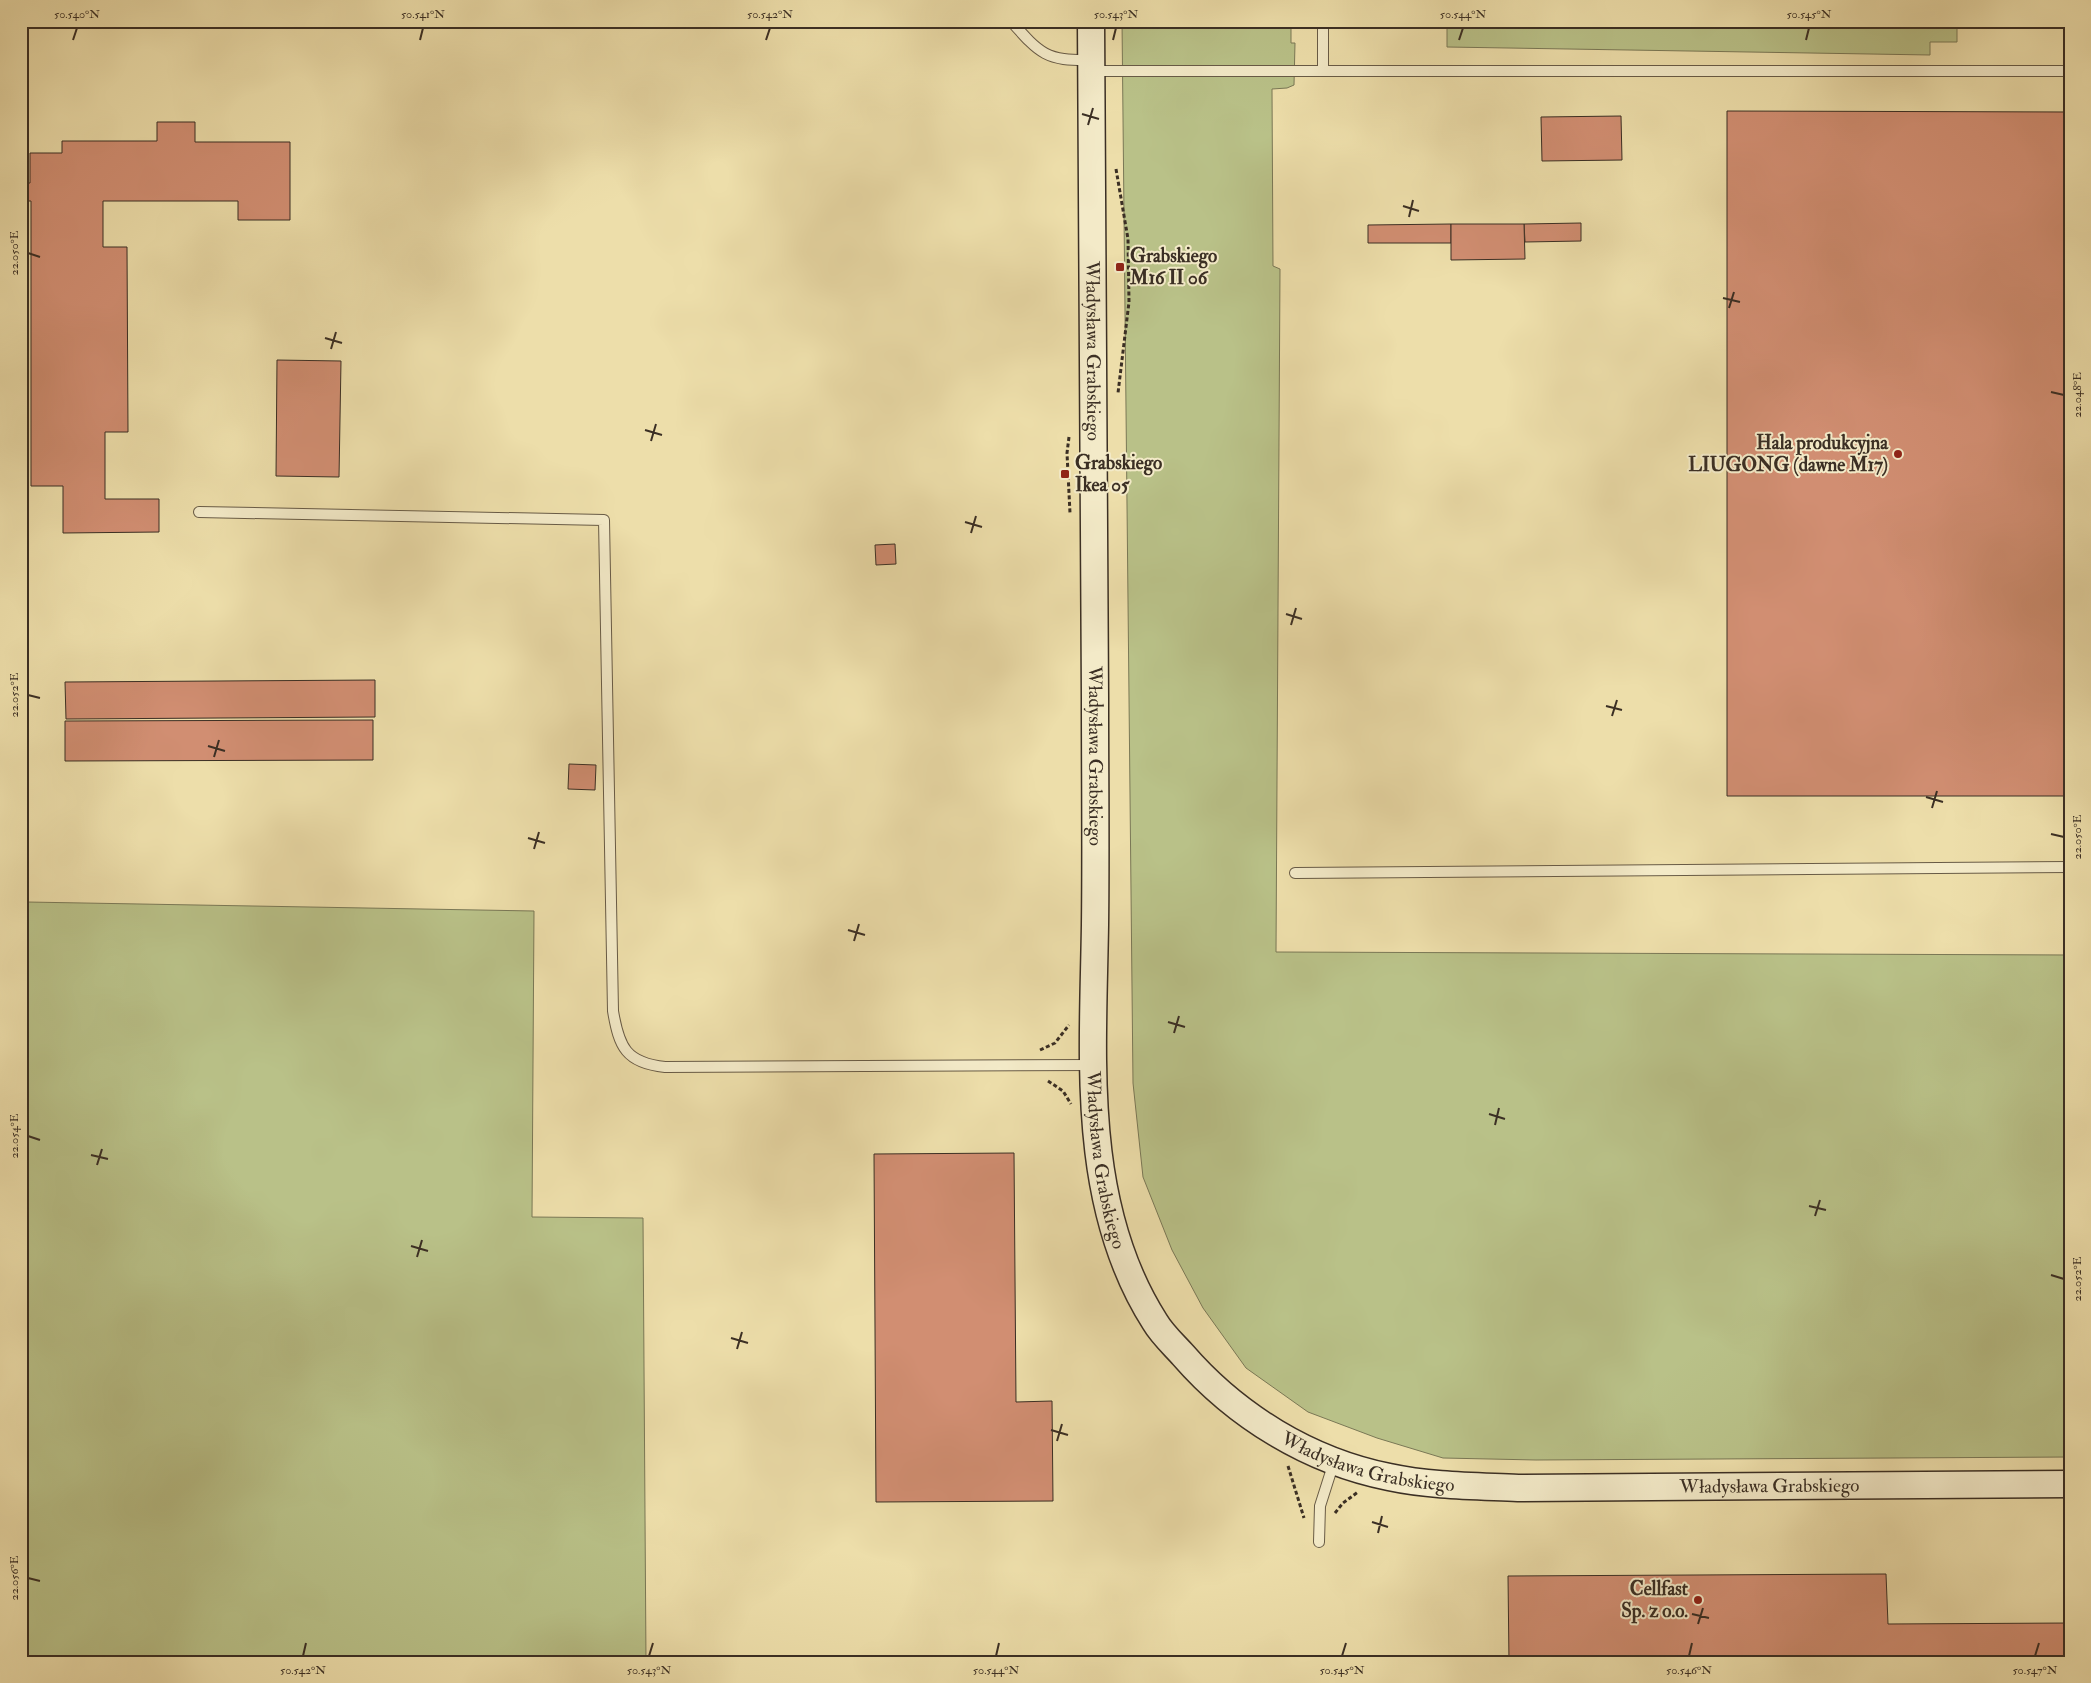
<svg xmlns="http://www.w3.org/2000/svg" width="2091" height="1683" font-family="'IM FELL Double Pica',serif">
  <rect width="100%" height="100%" fill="#eddeaa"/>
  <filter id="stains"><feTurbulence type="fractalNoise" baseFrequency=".004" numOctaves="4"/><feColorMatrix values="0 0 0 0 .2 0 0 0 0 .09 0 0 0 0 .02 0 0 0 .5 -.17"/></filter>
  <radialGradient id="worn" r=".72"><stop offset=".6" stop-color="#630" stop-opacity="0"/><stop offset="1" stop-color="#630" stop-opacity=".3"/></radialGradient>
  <g fill="#b9c188" stroke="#7a7856">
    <polygon points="1122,21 1291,21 1291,43 1295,43 1294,85 1287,88 1272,89 1273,266 1280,269 1276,952 2070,955 2070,1457 1536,1460 1443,1458 1377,1438 1308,1412 1246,1368 1203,1308 1172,1250 1143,1177 1133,1083"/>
    <polygon points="1447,21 1957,21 1957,42 1930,42 1930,55 1447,47"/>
    <polygon points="27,902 534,911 532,1217 643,1218 646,1662 21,1662 21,997"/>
  </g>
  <g fill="#d18e72" stroke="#3b2f24">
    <polygon points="1727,111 2070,112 2070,796 1727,796"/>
    <polygon points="1621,116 1622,160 1542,161 1541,117"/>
    <polygon points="157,122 195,122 195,142 290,142 290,220 238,220 238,201 103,201 103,247 127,247 128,432 105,432 105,499 159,499 159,532 63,533 63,486 31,486 31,201 21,201 21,183 30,183 30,153 62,153 62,141 157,141"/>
    <polygon points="1581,223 1581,241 1525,242 1524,224"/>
    <polygon points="1451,224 1451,243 1368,243 1368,225"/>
    <polygon points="1451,224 1524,224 1525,259 1451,260"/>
    <polygon points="277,360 341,361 339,477 276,476"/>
    <polygon points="895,544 896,564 876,565 875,545"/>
    <polygon points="375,680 375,717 66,719 65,682"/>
    <polygon points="373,720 373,760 65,761 65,721"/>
    <polygon points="569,764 596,765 595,790 568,789"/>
    <polygon points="1014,1153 1016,1402 1052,1401 1053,1501 876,1502 874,1154"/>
    <polygon points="1886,1574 1888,1624 2070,1623 2070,1662 1509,1662 1508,1576"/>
  </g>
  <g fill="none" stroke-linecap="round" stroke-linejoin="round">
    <defs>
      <g id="lane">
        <path d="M1011,21C1040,54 1046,61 1091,60"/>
        <polyline points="1092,71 2070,71"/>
        <polyline points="1323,71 1323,21"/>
        <path d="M199,512L604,520L613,1011C619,1047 626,1063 665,1067L1092,1065"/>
        <polyline points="1295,873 2070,867"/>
        <polyline points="1319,1542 1320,1506 1334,1462"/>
      </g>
      <g id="secondary">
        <path id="s1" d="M1091,21C1092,247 1094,473 1095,699C1095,774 1096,850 1095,925C1093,1058 1080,1205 1155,1322C1162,1334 1174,1345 1183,1355C1236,1416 1309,1461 1389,1477C1431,1486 1475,1486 1518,1488L2070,1484"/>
      </g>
    </defs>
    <use href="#lane" stroke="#685b46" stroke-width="12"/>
    <use href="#secondary" stroke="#3b2f24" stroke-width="29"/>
    <g stroke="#3b2f24" stroke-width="3" stroke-dasharray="4 2.5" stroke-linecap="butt">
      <polyline points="1116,169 1128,239 1129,302 1118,393"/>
      <polyline points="1069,437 1067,453 1070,513"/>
      <polyline points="1040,1050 1055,1043 1069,1025"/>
      <polyline points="1048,1081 1063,1091 1071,1104"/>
      <polyline points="1288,1466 1304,1518"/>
      <polyline points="1335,1513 1343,1503 1358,1492"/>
    </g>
    <use href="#lane" stroke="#f3eac8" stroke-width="10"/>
    <use href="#secondary" stroke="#f3eac8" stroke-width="26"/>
  </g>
  <path fill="none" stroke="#3b2f24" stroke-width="2" d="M73,40L77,28M420,40L423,28M766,40L770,28M1113,40L1116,28M1459,40L1463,28M1806,40L1809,28M1082,114L1099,119M1088,125L1093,108M1403,206L1419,211M1409,217L1413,200M28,253L40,257M1723,298L1740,302M1729,308L1734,292M325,338L342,343M331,349L336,332M2051,392L2064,395M645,430L662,435M651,441L656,424M965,522L982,527M971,533L976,516M1286,614L1302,619M1291,625L1296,608M28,695L40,698M1606,706L1622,710M1612,716L1617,700M208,746L225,751M214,757L219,740M1926,797L1943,802M1932,808L1937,791M2051,834L2064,837M528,838L545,843M534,849L539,832M848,930L865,935M854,941L859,924M1168,1022L1185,1027M1174,1033L1179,1016M1489,1114L1505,1119M1495,1125L1499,1108M28,1136L40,1140M91,1155L108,1159M97,1165L102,1149M1809,1206L1826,1210M1815,1216L1820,1200M411,1246L428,1251M417,1257L422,1240M2051,1275L2064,1279M731,1338L748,1343M737,1349L742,1332M1051,1430L1068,1435M1057,1441L1062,1424M1372,1522L1388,1527M1378,1533L1382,1516M28,1578L40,1581M1692,1614L1709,1618M1698,1624L1703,1608M303,1656L306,1643M649,1656L653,1643M996,1656L999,1643M1342,1656L1346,1643M1689,1656L1692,1643M2035,1656L2039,1643"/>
  <g fill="#8f2418" stroke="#f3eac8" stroke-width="2">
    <rect x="1115" y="262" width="10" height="10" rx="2.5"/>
    <circle cx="1898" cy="454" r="5"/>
    <rect x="1060" y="469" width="10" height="10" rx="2.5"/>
    <circle cx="1698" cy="1600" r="5"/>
  </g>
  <g text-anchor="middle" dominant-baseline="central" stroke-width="4" stroke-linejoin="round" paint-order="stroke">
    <g font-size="19" font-weight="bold" fill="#3b2f24" stroke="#f3eac8" text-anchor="start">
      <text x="1130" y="256">Grabskiego<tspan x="1130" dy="22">M16 II 06</tspan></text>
      <text x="1888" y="443" text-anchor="end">Hala produkcyjna<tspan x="1888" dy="22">LIUGONG (dawne M17)</tspan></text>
      <text x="1075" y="463">Grabskiego<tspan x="1075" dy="22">Ikea 05</tspan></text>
      <text x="1688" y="1589" text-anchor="end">Cellfast<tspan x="1688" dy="22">Sp. z o.o.</tspan></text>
    </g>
    <g font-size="19" fill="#3b2f24" stroke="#f3eac8">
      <text stroke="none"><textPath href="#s1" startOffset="330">Władysława Grabskiego</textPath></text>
      <text stroke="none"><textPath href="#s1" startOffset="735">Władysława Grabskiego</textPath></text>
      <text stroke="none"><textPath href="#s1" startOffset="1140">Władysława Grabskiego</textPath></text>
      <text stroke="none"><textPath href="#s1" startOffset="1575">Władysława Grabskiego</textPath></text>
      <text stroke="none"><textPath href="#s1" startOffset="1980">Władysława Grabskiego</textPath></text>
    </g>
  </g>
  <rect width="2091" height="1683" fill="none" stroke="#eddeaa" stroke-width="55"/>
  <rect x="28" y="28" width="2036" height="1628" fill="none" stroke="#3b2f24" stroke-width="2"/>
  <g font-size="12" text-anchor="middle" fill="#3b2f24">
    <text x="77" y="18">50.540°N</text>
    <text x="423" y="18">50.541°N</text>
    <text x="770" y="18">50.542°N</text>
    <text x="1116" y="18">50.543°N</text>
    <text x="1463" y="18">50.544°N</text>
    <text x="1809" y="18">50.545°N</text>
    <text transform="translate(14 253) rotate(-90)" y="4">22.050°E</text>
    <text transform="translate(2077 395) rotate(-90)" y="4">22.048°E</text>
    <text transform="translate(14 695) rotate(-90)" y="4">22.052°E</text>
    <text transform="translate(2077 837) rotate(-90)" y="4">22.050°E</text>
    <text transform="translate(14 1136) rotate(-90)" y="4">22.054°E</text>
    <text transform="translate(2077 1279) rotate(-90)" y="4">22.052°E</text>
    <text transform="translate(14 1578) rotate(-90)" y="4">22.056°E</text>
    <text x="303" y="1674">50.542°N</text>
    <text x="649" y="1674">50.543°N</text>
    <text x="996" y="1674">50.544°N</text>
    <text x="1342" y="1674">50.545°N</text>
    <text x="1689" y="1674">50.546°N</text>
    <text x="2035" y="1674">50.547°N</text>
  </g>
  <rect width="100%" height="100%" filter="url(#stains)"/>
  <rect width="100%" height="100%" fill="url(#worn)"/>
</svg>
